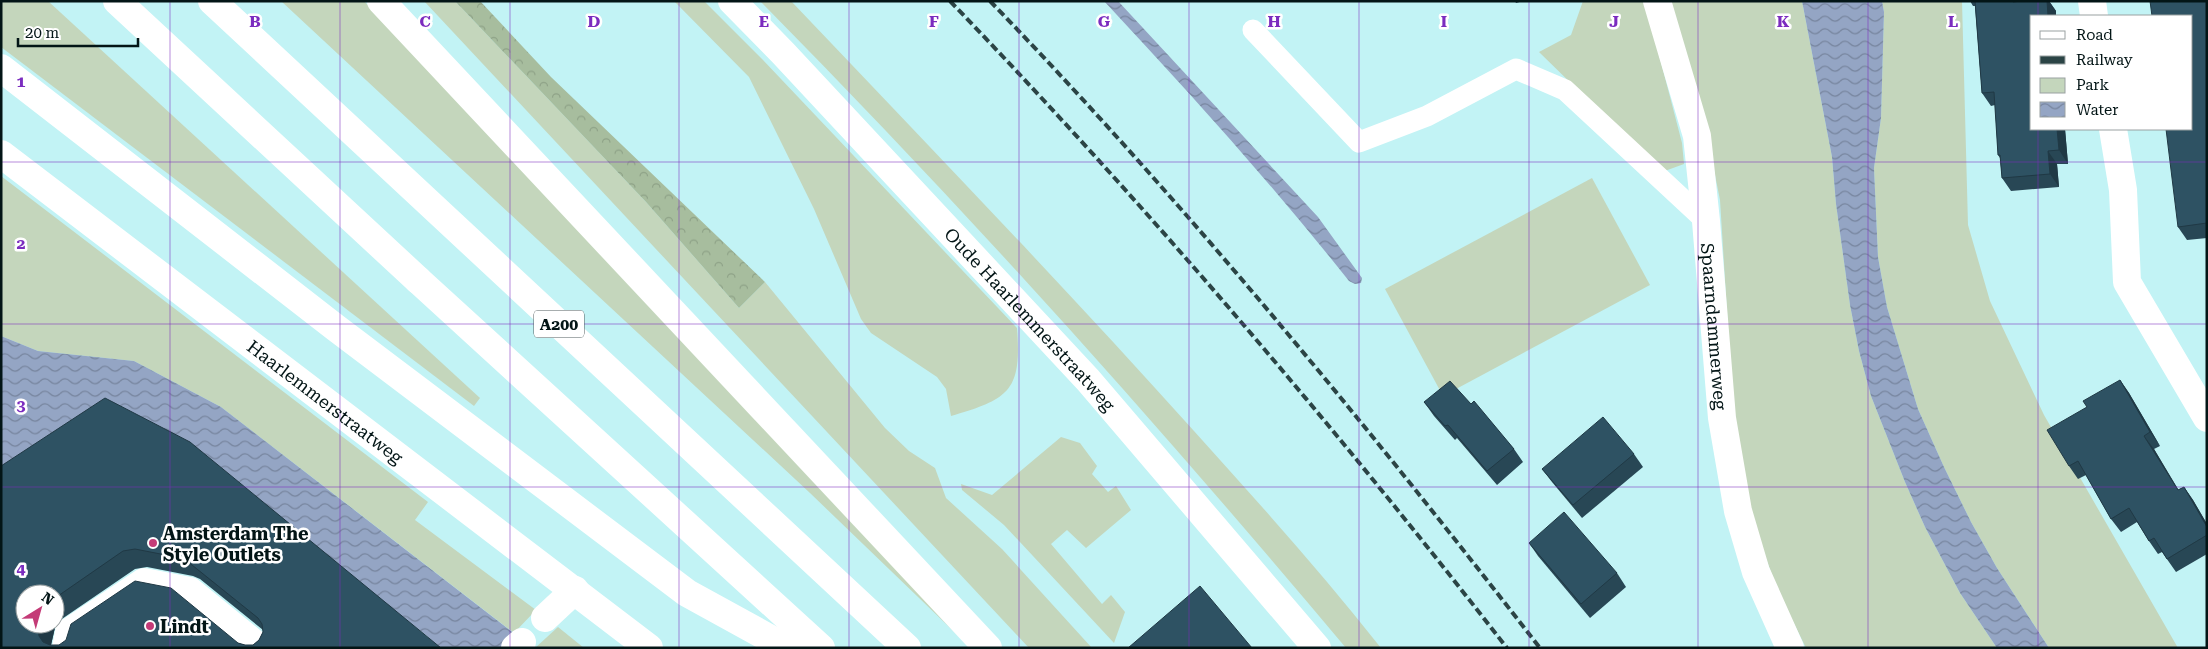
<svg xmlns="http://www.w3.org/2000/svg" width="2208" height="649" font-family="'Roboto Serif',serif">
  <defs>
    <pattern id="forest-crowns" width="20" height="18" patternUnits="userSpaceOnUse" patternTransform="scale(1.25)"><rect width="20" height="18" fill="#a7bd9e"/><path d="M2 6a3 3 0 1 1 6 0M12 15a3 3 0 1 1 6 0" fill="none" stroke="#8ea287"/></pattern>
    <pattern id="water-waves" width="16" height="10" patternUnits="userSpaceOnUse" patternTransform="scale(1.25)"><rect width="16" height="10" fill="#94a5c4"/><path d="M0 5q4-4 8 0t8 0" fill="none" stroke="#77859e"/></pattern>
  </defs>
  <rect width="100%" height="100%" fill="#c2f3f5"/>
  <g fill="#c4d6bc">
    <polygon points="1,1 48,1 480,398 474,406 1,47"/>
    <polygon points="281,1 364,1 971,648 810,493"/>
    <polygon points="424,1 455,1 646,202 739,308 765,282 885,428 909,451 935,468 946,498 1002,549 1092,648 1029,648"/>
    <path d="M674,1H704L763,60L1017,328C1022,391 1009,399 951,416L946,389L937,377L871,333L861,319L814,209L749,77Z"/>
    <path d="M760,1H791C927,144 1063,285 1194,431C1258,502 1322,573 1381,648H1346C1159,425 965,208 760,1Z"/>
    <polygon points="1583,1 1645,1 1682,143 1684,164 1662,172 1539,52 1571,35"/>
    <polygon points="1669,1 1802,1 1832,157 1836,204 1850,305 1859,351 1871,396 1905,482 1925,527 1960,593 1997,648 1806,648 1778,591 1758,537 1735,441 1720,200 1710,150"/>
    <polygon points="1882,1 1962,1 1968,225 1990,301 2044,415 2178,648 2049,648 1997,568 1971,522 1944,467 1918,409 1887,307 1878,257 1874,168 1881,118 1884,12"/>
    <polygon points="1,176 428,502 415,520 536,610 514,633 221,407 134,361 38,351 1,336"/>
    <polygon points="1592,178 1650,285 1443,396 1385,289"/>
    <polygon points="1061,437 1080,443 1097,466 1092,474 1108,492 1116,486 1131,510 1086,548 1067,530 1051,544 1102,604 1111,595 1125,612 1114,643 1004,525 962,490 961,484 992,495"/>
    <polygon points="558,627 584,648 535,648"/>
  </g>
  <polygon fill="url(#forest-crowns)" points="455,1 480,1 551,77 765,282 739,308 646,202"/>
  <g fill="url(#water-waves)">
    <path d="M1104,1H1118L1318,217L1362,278L1361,283L1355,284L1349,281C1272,184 1189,92 1104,1Z"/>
    <polygon points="1802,1 1882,1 1884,12 1881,118 1874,168 1878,257 1887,307 1918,409 1944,467 1971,522 1997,568 2049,648 1997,648 1960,593 1925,527 1905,482 1871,396 1859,351 1850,305 1836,204 1832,157"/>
    <polygon points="1,336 38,351 134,361 221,407 533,648 439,648 427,636 202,460 1,490"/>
  </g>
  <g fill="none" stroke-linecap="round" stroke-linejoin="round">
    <polyline stroke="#fff" stroke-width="21" points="1253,30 1359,142 1427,116 1516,69 1565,90 1706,221"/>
    <g stroke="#fff" stroke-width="28">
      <polyline points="545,618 575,590"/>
      <polyline points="66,648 69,632 144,582 190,591 260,648"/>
      <polyline points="515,648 522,642"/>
    </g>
    <g stroke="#fff" stroke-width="28">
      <path id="s1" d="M1657,1L1697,136L1706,221L1722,418L1738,511L1756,572L1790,648"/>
      <path id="s2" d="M1,154L649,648"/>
    </g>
    <g stroke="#fff" stroke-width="28">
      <path id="s3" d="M732,1L783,53L1088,380L1317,648"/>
      <polyline points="2092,1 2094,16"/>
      <polyline points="2113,129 2123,190 2127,282 2207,418"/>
    </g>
    <g stroke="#fff" stroke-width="28">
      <polyline points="1,68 336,328 687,593 787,648"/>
      <polyline points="418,280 821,648"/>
    </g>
    <g stroke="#fff" stroke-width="28">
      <polyline points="117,1 418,280"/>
      <polyline points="212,1 907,648"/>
      <polyline points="381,1 988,648"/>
    </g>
    <g stroke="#2b4445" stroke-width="4" stroke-dasharray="8 4" stroke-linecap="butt">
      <path d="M950,1C1148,207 1332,423 1507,648"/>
      <path d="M990,1C1187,205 1366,424 1540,648"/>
    </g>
  </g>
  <g fill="#284755" fill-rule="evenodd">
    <polygon points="1515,1 1523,1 1516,3"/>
    <polygon points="1970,1 2049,1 2056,11 2032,129 2065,129 2068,164 2057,164 2059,187 2011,191 2002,178 2000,158 1998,155 1995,105 1991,106 1982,93 1975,6 1973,6"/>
    <polygon points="2207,1 2207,238 2187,240 2178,227"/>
    <polygon points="2120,380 2129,393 2160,446 2154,449 2178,490 2184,487 2193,500 2207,524 2207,554 2176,572 2162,552 2158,554 2149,541 2137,522 2121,532 2111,519 2086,475 2078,479 2069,466"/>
    <polygon points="1424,402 1471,404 1514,449 1523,462 1497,485 1457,438 1455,440 1434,416"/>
    <polygon points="1634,454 1643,467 1582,518 1552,482 1542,469"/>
    <path d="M1,466L441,648H1ZM147,567L193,576L200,579L263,630V632L259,640L253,645H245L238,643L51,645L56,623L135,569ZM55,594V624H25Z"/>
    <polygon points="1529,543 1617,573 1626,587 1590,618 1538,556"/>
  </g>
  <g fill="#203945">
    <polygon points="2047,1 2049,1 2056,11 2056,16 2048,16"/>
    <polygon points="2057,129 2065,129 2068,164 2059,150"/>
    <polygon points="2048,151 2057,164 2059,187 2050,174"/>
    <polygon points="2120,380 2129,393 2160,446 2150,432"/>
    <polygon points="2144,436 2154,449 2187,504 2178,490"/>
    <polygon points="2184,487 2193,500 2207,524 2207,527"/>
    <polygon points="55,621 56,623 51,645 47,648 39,636 38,627 39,624 55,624"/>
  </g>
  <g fill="#2e5263" stroke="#203945" fill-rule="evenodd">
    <polygon points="1975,1 2013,1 2013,2 2021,1 2047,1 2048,16 2032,16 2032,129 2057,129 2059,150 2048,151 2050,174 2002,178 2000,155 1998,155 1994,92 1982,93"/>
    <polygon points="2150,1 2207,1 2207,223 2178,227 2166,129 2192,129 2192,16 2152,16"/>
    <polygon points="2120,380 2150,432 2144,436 2178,490 2184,487 2207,527 2207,535 2167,559 2154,538 2149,541 2129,508 2111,519 2078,461 2069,466 2047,430 2087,407 2083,401"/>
    <polygon points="1450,381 1471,404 1474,401 1514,449 1487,471 1448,425 1445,426 1424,402"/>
    <path d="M105,398L190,442L441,648H1V466ZM135,549L181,558L187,561L258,618L262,624L263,632L259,640L253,645H245L238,643L171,588L135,581L71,624L66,640L59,645H50L43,642L39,636L38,627L39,624H25V594H55V598L123,551Z"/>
    <polygon points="1603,417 1634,454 1573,505 1542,469"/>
    <polygon points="1564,512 1617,573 1581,604 1529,543"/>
    <polygon points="1200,586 1252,648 1128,648"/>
  </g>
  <path fill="none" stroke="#7b2cbf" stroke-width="1" stroke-opacity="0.55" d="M170,1V648M340,1V648M510,1V648M679,1V648M849,1V648M1019,1V648M1189,1V648M1359,1V648M1529,1V648M1698,1V648M1868,1V648M2038,1V16M2038,129V648M1,162H2207M1,324H2207M1,487H2207"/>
  <g fill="#c43b77" stroke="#fff" stroke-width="2">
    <circle cx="153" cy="543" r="5"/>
    <circle cx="150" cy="626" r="5"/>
  </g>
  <g text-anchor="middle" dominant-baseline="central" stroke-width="5" stroke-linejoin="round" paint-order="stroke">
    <rect fill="#fff" stroke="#4f5b5c" stroke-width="1" x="534" y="310.5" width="50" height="27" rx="4"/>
    <g font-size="16" font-weight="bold" fill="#031516">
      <text x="559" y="324">A200</text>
    </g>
    <g font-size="18" fill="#031516" stroke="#fff">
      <text stroke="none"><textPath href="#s3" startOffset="436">Oude Haarlemmerstraatweg</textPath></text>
      <text stroke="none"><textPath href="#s1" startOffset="332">Spaarndammerweg</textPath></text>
      <text stroke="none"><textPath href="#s2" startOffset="408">Haarlemmerstraatweg</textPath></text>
    </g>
    <g font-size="18" font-weight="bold" fill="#031516" stroke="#fff" text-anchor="start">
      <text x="163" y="533">Amsterdam The<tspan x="163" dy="21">Style Outlets</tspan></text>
      <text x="160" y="626">Lindt</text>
    </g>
  </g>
  <g font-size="16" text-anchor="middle" font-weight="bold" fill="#7b2cbf" stroke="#fff" stroke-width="5" stroke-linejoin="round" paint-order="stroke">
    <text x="255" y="27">B</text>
    <text x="425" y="27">C</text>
    <text x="594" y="27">D</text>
    <text x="764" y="27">E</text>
    <text x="934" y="27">F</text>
    <text x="1104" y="27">G</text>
    <text x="1274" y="27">H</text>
    <text x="1444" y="27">I</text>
    <text x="1614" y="27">J</text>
    <text x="1783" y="27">K</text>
    <text x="1953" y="27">L</text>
    <text x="21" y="87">1</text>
    <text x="21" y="249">2</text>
    <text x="21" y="411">3</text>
    <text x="21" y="574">4</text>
  </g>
  <rect width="2208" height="649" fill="none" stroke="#031516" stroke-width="5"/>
  <rect x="2030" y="15" width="162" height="115" fill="#ffffff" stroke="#9aa1a2"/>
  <rect x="2040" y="31" width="25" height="8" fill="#ffffff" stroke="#9aa1a2"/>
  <text x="2076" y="40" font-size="15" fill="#031516">Road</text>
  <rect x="2040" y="56" width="25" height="8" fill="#2b4445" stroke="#9aa1a2"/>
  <text x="2076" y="65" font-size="15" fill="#031516">Railway</text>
  <rect x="2040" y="78" width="25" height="15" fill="#c4d6bc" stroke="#9aa1a2"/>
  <text x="2076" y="90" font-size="15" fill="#031516">Park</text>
  <rect x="2040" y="102" width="25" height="15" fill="url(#water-waves)" stroke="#9aa1a2"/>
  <text x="2076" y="115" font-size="15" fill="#031516">Water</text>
  <g transform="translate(40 609) rotate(37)"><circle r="24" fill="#ffffff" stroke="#9aa1a2"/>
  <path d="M0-4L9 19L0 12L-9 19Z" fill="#c43b77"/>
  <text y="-8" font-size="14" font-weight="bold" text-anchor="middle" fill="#031516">N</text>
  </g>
  <path d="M18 38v8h120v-8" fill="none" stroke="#031516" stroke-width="2.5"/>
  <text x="25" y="38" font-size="15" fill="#031516" stroke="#ffffff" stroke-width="4" paint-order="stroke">20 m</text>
</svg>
